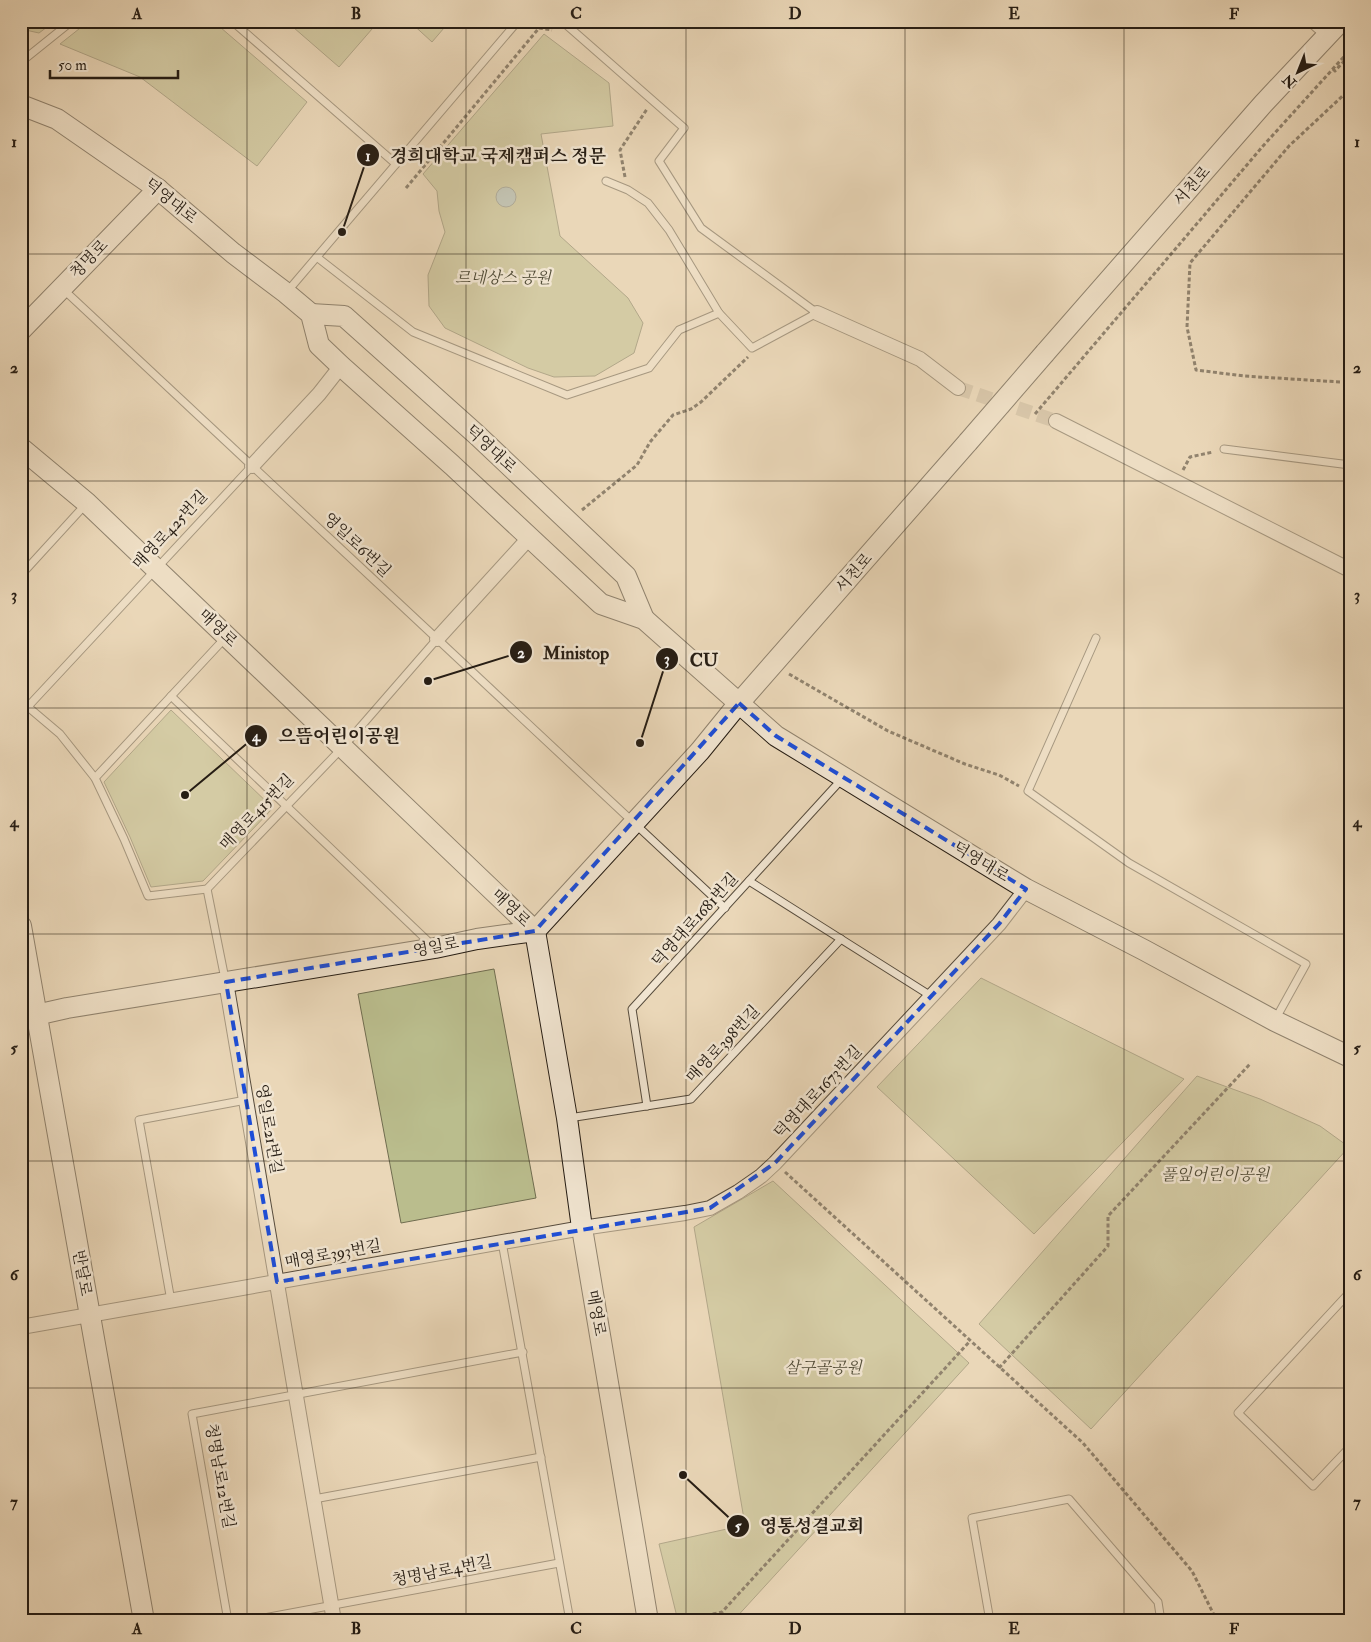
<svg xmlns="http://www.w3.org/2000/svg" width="1371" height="1642" font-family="'IM FELL Double Pica','Noto Serif KR',serif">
  <rect width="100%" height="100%" fill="#ead7b8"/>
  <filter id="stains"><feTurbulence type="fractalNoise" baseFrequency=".004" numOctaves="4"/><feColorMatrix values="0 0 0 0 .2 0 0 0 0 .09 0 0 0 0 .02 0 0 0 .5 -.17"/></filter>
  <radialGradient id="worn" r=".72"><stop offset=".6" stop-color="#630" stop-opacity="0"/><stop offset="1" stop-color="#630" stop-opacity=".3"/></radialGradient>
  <g fill="#babd8d" stroke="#706d50">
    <polygon points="21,21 55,21 39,33 21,29"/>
    <polygon points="89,21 213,21 307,102 257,166 140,77 60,44"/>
    <polygon points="286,21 379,21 339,67"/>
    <polygon points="409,21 450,21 432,42"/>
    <polygon points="544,34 609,83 613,126 541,134 560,236 628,298 643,323 634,353 595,376 554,377 528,368 445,328 429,306 428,275 445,232 439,211 437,191 423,174"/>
    <polygon points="171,710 273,808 203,881 151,887 130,837 104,782"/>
    <polygon points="494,969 536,1198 401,1223 358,994"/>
    <polygon points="981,978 1184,1079 1034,1234 877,1087"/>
    <polygon points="1197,1076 1260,1099 1320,1126 1349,1147 1091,1429 979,1324"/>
    <polygon points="773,1181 969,1363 733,1621 678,1621 659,1544 745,1525 694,1227"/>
  </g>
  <circle fill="#9cb7b9" stroke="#6d7977" cx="506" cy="197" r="10"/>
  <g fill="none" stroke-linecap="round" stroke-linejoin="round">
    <polyline stroke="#c3b297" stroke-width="14" stroke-dasharray="14 7" stroke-linecap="butt" points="958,388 1056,421"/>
    <defs>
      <g id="lane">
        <polyline points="232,21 396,164"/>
        <polyline points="1118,21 1121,24 1123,21"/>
        <polyline points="1308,21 1325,36"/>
        <polyline points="21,62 72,21"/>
        <polyline points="606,181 628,190 648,203 669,230 719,313"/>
        <polyline points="318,258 413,332 567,395 649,368 679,330 719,313 752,348 817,313 701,228 659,161 684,128 562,21"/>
        <polyline points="64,290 725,908"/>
        <polyline points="286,293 518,21"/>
        <polyline points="1224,449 1350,465"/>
        <polyline points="21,575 85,505"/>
        <polyline points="1096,638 1028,791 1129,863 1306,964 1275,1020"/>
        <polyline points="171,696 433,946"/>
        <polyline points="21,701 60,734 95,778 124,839 148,896 207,889 343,747 437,639"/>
        <polyline points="21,714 252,466"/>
        <polyline points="95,778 226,637"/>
        <polyline points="749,881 931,996"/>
        <polyline points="207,889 225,979"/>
        <polyline points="647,1106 632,1009 842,779"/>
        <polyline points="569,1118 691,1099 841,939"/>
        <polyline points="502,1242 570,1621"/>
        <polyline points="1350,1292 1238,1413 1313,1486 1350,1447"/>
        <polyline points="171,1301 139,1120 246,1100"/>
        <polyline points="314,1499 541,1457"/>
        <polyline points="228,1621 192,1414 523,1352"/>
        <polyline points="248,1621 559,1563"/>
        <polyline points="990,1621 972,1518 1069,1499 1158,1602 1161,1621"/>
      </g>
      <g id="street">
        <polyline points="817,313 920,359 958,388"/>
        <polyline points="1056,421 1350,570"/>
        <polyline points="252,466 319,394 341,366"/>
        <polyline points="437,639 529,538"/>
        <polyline points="226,982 334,1621"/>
        <polyline points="21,1327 582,1228 685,1213 710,1208 738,1192 761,1176 775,1163 999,924 1026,889"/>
      </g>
      <g id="secondary">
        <polyline points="21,105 57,119 158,189 233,253 286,293 311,314 319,345 341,366 452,465 601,604 644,619 776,736 1026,889 1144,950 1275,1021 1350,1057"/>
        <polyline points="311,314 344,316 477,435 626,576 644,619"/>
        <polyline points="21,330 158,189"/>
        <polyline points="1045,353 1263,104 1341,21"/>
        <polyline points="21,448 87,503 535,931 567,1118 582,1228 648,1621"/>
        <polyline points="21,926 144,1621"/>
        <polyline points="36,1015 67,1008 435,948 477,939 535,931 700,751 739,703 968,442"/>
      </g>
    </defs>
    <use href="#lane" stroke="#574c3d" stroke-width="9"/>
    <use href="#street" stroke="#574c3d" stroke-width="16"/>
    <use href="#secondary" stroke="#261d14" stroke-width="22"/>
    <g stroke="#261d14" stroke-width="3" stroke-dasharray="4 2.5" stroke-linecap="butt">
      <polyline points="1333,69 1335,71 1346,59 1350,62"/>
      <polyline points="625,177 620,150 647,109"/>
      <polyline points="406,188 539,28 552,30"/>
      <polyline points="1340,382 1244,376 1196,370 1187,327 1190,263 1289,146 1350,89"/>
      <polyline points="1035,414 1263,146 1350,50"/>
      <polyline points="1183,470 1190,457 1213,452"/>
      <polyline points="582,510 637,465 650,442 673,415 691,409 701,402 748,357"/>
      <polyline points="789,674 888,731 965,764 999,775 1019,786"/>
      <polyline points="785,1172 1083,1443 1192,1571 1217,1621"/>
      <polyline points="999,1368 1108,1246 1108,1216 1250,1064"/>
      <polyline points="681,1621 722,1612 970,1341"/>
    </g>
    <use href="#lane" stroke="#f1e5d1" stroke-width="7"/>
    <use href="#street" stroke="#f1e5d1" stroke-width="14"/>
    <use href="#secondary" stroke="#f1e5d1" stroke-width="20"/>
    <defs>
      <polyline id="secondary-bridge" points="968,442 1045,353"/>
    </defs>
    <use href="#secondary-bridge" stroke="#261d14" stroke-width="22" stroke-linecap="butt"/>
    <use href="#secondary-bridge" stroke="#f1e5d1" stroke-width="20"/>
  </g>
  <path d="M0 0H1371V1642H0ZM739,703L776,736L1026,889L999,924L775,1163L710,1208L277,1282L226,982L535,931Z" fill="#ead7b8" fill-opacity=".55" fill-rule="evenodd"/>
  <path fill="none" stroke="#1d4ed8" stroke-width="4" stroke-dasharray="10 6" stroke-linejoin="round" d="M739,703L776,736L1026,889L999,924L775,1163L710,1208L277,1282L226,982L535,931Z"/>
  <path fill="none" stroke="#261d14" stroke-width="1" stroke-opacity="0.55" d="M247,21V1621M466,21V1621M686,21V1621M905,21V1621M1124,21V1621M21,254H1350M21,481H1350M21,708H1350M21,934H1350M21,1161H1350M21,1388H1350"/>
  <g text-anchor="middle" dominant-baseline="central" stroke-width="5" stroke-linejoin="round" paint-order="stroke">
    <g font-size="16" fill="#261d14" stroke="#f1e5d1">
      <text transform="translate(1192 186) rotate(-49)">서천로</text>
      <text transform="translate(171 201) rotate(39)">덕영대로</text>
      <text transform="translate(89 259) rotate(-46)">청명로</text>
      <text transform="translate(491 449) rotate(43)">덕영대로</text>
      <text transform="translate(170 530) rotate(-47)">매영로425번길</text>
      <text transform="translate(357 545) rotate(43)">영일로6번길</text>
      <text transform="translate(854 573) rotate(-49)">서천로</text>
      <text transform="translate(218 628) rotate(44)">매영로</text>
      <text transform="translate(257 812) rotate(-46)">매영로415번길</text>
      <text transform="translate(981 862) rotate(31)">덕영대로</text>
      <text transform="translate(511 908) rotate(44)">매영로</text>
      <text transform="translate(695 920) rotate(-48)">덕영대로1681번길</text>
      <text transform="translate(436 947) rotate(-11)">영일로</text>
      <text transform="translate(723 1044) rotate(-47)">매영로398번길</text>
      <text transform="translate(818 1092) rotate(-47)">덕영대로1673번길</text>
      <text transform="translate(269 1129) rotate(80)">영일로21번길</text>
      <text transform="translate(333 1254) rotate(-10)">매영로393번길</text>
      <text transform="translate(82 1273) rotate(80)">반달로</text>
      <text transform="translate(596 1313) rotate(80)">매영로</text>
      <text transform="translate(220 1476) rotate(80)">청명남로12번길</text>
      <text transform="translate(442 1571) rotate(-11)">청명남로4번길</text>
    </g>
    <g font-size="16" font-style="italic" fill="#524d38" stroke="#f1e5d1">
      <text x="503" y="278">르네상스 공원</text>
      <text x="1215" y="1175">풀잎어린이공원</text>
      <text x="823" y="1368">살구골공원</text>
    </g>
  </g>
  <path fill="none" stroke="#261d14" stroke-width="2" d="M342 232L368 155M428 681L521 652M640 743L667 659M185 795L256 736M683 1475L738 1526"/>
  <g fill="#261d14" stroke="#f1e5d1" stroke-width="2">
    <circle cx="342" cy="232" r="5"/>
    <circle cx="428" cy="681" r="5"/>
    <circle cx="640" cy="743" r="5"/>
    <circle cx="185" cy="795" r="5"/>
    <circle cx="683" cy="1475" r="5"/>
    <circle cx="368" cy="155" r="12"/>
    <circle cx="521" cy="652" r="12"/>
    <circle cx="667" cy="659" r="12"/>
    <circle cx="256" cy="736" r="12"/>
    <circle cx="738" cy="1526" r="12"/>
  </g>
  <g font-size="15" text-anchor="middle" font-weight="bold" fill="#fff">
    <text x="368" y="161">1</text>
    <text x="521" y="658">2</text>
    <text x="667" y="664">3</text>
    <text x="256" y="741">4</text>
    <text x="738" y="1531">5</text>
  </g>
  <g font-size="18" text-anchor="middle" font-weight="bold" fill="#261d14" stroke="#f1e5d1" stroke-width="5" stroke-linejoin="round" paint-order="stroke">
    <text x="498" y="162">경희대학교 국제캠퍼스 정문</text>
    <text x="576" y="659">Ministop</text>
    <text x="704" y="666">CU</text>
    <text x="339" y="742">으뜸어린이공원</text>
    <text x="812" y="1532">영통성결교회</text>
  </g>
  <rect width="1371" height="1642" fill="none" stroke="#ead7b8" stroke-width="55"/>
  <g transform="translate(1298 72) rotate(223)" stroke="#f1e5d1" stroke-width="4" paint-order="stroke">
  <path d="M0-4L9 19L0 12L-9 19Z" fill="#261d14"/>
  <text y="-8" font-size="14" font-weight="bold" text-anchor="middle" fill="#261d14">N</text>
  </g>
  <path d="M50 70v8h128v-8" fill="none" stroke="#261d14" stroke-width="2.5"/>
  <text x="58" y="70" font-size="15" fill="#261d14" stroke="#f1e5d1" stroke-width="4" paint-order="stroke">50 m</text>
  <rect x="28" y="28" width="1316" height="1586" fill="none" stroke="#261d14" stroke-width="2"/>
  <g font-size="16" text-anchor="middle" font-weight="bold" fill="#261d14">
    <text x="137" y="19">A</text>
    <text x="356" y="19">B</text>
    <text x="576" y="19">C</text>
    <text x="795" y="19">D</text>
    <text x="1014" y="19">E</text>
    <text x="1234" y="19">F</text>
    <text x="14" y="147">1</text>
    <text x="1357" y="147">1</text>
    <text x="14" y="373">2</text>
    <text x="1357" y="373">2</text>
    <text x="14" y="600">3</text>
    <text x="1357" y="600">3</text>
    <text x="14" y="827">4</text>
    <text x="1357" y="827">4</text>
    <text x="14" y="1053">5</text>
    <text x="1357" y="1053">5</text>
    <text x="14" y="1280">6</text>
    <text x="1357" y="1280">6</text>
    <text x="14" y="1507">7</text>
    <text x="1357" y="1507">7</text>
    <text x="137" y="1634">A</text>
    <text x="356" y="1634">B</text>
    <text x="576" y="1634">C</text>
    <text x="795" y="1634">D</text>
    <text x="1014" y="1634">E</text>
    <text x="1234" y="1634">F</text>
  </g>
  <rect width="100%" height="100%" filter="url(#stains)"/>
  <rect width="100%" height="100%" fill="url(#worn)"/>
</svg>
